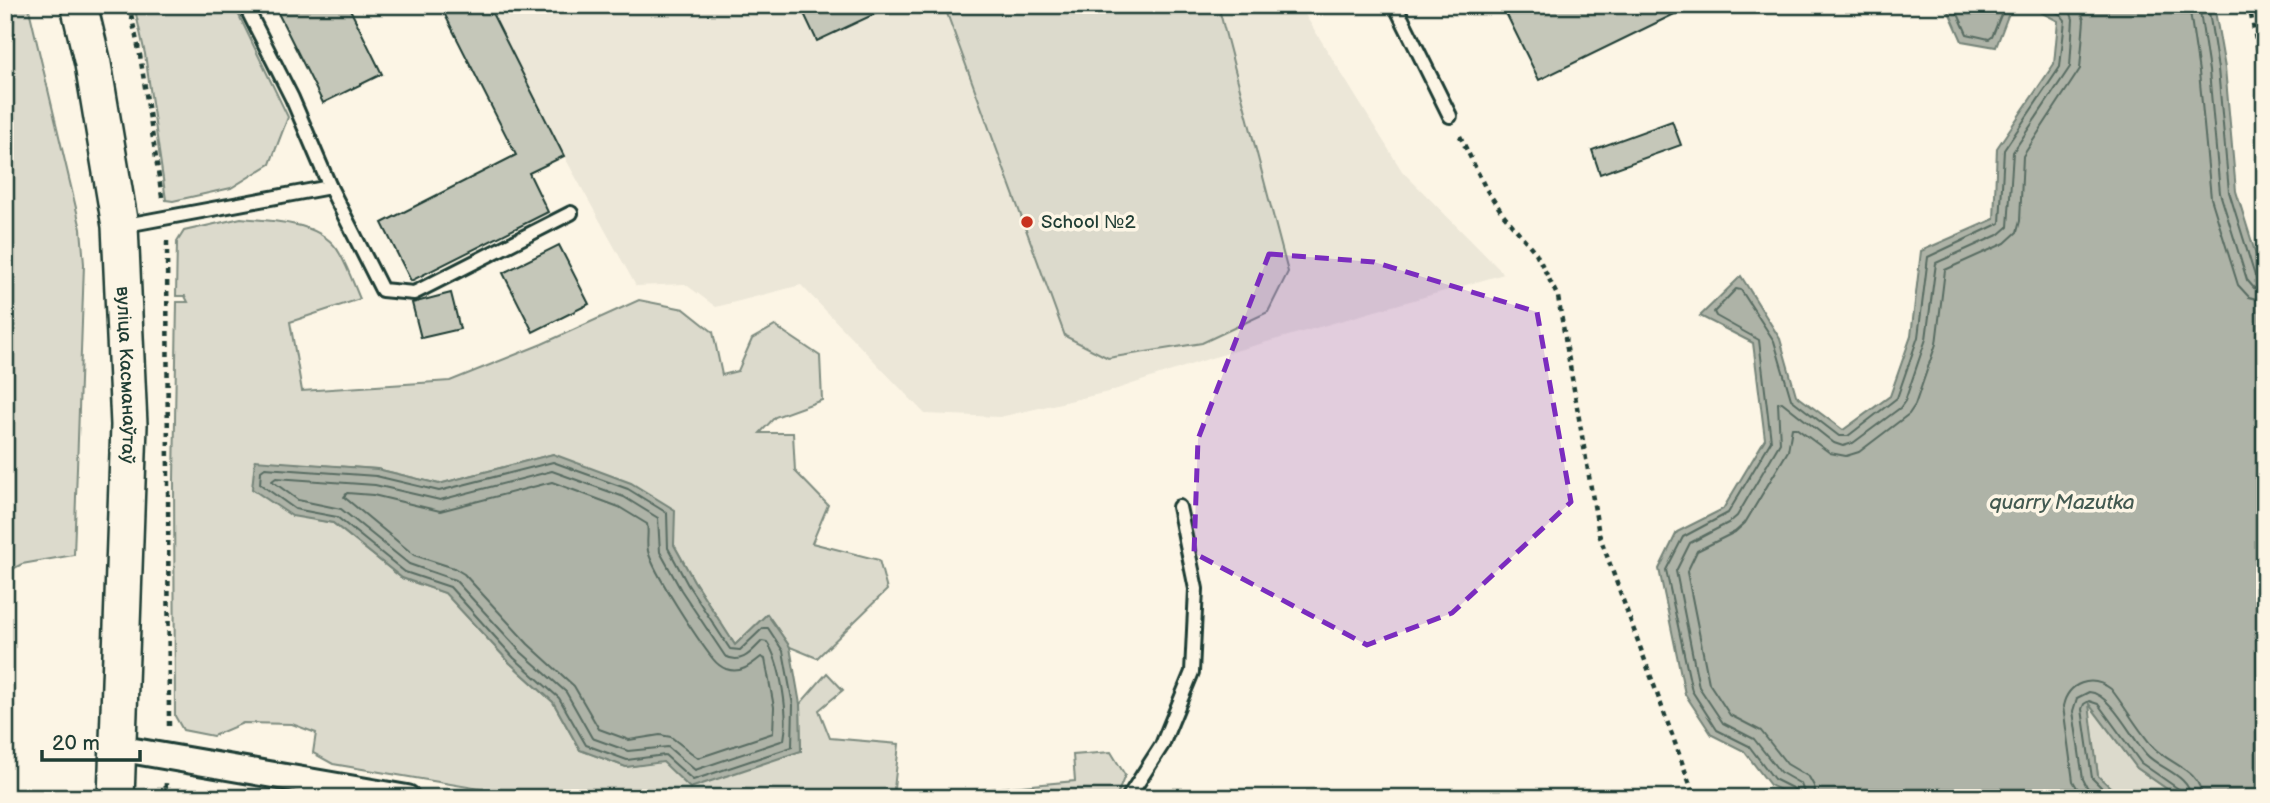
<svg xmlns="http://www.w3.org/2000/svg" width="2270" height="803" font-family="'Balsamiq Sans',sans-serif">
  <rect width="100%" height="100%" fill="#fcf5e5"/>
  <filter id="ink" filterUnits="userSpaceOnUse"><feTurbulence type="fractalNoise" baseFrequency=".0143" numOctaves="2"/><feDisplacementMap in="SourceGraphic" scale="14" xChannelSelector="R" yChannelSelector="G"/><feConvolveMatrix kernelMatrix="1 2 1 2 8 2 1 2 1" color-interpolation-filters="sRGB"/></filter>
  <g filter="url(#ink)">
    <polygon fill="#ece7d8" points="488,5 1299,5 1402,171 1504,274 1211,358 1108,392 1000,417 925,414 801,285 716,307 685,284 636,286 564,156"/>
    <g fill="#dcdacc" stroke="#7e8c80" stroke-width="2">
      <polygon points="5,5 28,5 81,229 84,264 74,555 22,564 5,573"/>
      <polygon points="134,5 234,5 288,117 270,164 231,188 173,201 166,200 145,54"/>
      <polygon points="944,5 1218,5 1288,272 1268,312 1202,343 1108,358 1065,336"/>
      <path d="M241,218C274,221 322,221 340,254C348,268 354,285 360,299L290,322L302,391L450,381L542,344L639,300L684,309L713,332L722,375L738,371L752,339L775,326L820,356L822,400L775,417L760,433H793L795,471L828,505L812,543L879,560L887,590L817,658L790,647L767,614L735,645L694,581L674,545L553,454L439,484L377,469L255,461L292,515L333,523L402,578L445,593L510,663L553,702L580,750L626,767L663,761L801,751L800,704L827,673L843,690L819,710L830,738L899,744L893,798L1075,781L1073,755L1111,752L1125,775L1116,798H532L333,764L313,753L316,733L292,724L243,723L213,736L183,730L175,716L174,479L177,302H188L185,296H176L177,242L184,231Z"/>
      <polygon points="2088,703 2137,768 2180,798 2122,798 2098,776"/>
    </g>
    <g fill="#aeb3a7" stroke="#758479" stroke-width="2">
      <polygon points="1946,5 2012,5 1996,47 1962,41"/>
      <polygon points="2027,5 2214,5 2225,68 2236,191 2265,284 2265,798 2180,798 2137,768 2089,704 2098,776 2122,798 1796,798 1770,785 1744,751 1712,735 1685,694 1659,569 1677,532 1723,509 1765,439 1753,343 1700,316 1741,276 1780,339 1796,395 1843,430 1890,396 1911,336 1921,251 1994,219 1997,148 2054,64 2058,21"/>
      <polygon points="553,454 631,483 675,510 674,545 694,581 735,645 767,614 790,647 800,704 801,751 690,788 663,762 626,767 580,750 553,702 510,663 445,593 402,578 333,523 292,516 252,489 255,460 377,469 439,484"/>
    </g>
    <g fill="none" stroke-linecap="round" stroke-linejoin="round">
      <g stroke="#586c62" stroke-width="2">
        <polyline points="1954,5 1967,34 1989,39 1992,37 2005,5"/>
        <polyline points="2189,5 2199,72 2211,198 2238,285 2249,297 2265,301"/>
        <polyline points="2199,5 2209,71 2220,193 2247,280 2254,288 2265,290"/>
        <polyline points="2208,5 2218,69 2229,192 2255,276 2259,280 2265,281"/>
        <polygon points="553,462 628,489 667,513 668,548 688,585 730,649 740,650 763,628 768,628 783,651 793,705 792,747 693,780 665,755 627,760 586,745 559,698 514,658 450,587 405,572 337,517 295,509 260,484 261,471 265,468 376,476 439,491"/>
        <path d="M552,471L624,497L658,518L660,552L681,590L725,656C742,665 751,652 762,641L767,642C781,663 789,715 784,740L695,770L668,747L628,751L592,738L566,692L521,652L455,580L409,564L341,509L298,500L272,481L276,478L375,485L440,500Z"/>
        <path d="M552,482L619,507L647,524C649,532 646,542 648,551C653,572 698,640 713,659C717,664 721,667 726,669C740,674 750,666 761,657L765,659L774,707L773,733L698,758L671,737L660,735L629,740L599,729L574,686L528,644L464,574L454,568L414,555L344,497L347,493L373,495L440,511Z"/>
        <polyline points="1797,798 1794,789 1774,779 1749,746 1717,730 1692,691 1666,570 1683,537 1728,513 1771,441 1759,340 1716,316 1714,312 1736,289 1741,290 1774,341 1791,399 1839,436 1848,436 1897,398 1918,337 1928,257 2000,223 2004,150 2060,67 2065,20 2061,15 2043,5"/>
        <polyline points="1806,798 1801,784 1780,772 1754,739 1723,723 1699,687 1676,571 1690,543 1730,522 1737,516 1780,443 1778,403 1782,402 1834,443 1843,446 1853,443 1900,408 1905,401 1926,339 1936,263 2000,234 2008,227 2013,152 2070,67 2073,19 2070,11 2062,5"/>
        <polyline points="1816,798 1814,786 1809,777 1787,764 1761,731 1730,715 1709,683 1687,572 1697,551 1735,532 1745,523 1788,451 1792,428 1796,428 1830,453 1846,456 1859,452 1909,414 1915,405 1936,344 1945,270 2005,243 2017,232 2020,221 2023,156 2080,69 2084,20 2079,5"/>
        <path d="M2083,798L2073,781L2063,706C2068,683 2091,674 2111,689C2126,708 2138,730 2154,748C2171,765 2201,770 2202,798"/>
        <path d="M2099,798L2087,787L2083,779L2073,711L2077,698L2089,692C2110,693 2132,738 2146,754C2159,769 2190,775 2191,798"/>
        <polyline points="2112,798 2092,778 2082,709 2084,704 2089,701 2098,704 2141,763 2180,790 2183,798"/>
      </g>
    </g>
    <g fill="#c5c7b9" stroke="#1f3d34" stroke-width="2">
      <polygon points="274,5 348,5 382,74 323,103"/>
      <polygon points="440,5 488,5 564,156 529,173 548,212 411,281 382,223 516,155"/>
      <polygon points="800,5 876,5 879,12 817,41"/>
      <polygon points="1502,5 1693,5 1539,80"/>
      <polygon points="1672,121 1681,145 1600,174 1592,150"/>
      <polygon points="559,245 589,304 533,332 503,273"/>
      <polygon points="451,293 460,329 421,338 412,303"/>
    </g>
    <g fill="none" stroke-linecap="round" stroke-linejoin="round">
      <defs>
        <g id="lane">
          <polyline points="245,5 292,98 330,187 382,290 414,293 571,213"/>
          <polyline points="1395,5 1450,116"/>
          <polyline points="121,226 330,187"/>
          <polyline points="1128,798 1162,745 1192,672 1196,589 1179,507"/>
        </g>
        <polyline id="street" points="117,748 407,798"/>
        <g id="secondary">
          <path id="s1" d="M79,5L93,64L120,226L129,425L116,798"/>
        </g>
      </defs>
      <use href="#lane" stroke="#1f3d34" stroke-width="18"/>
      <use href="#street" stroke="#1f3d34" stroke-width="30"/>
      <use href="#secondary" stroke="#1f3d34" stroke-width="40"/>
      <g stroke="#1f3d34" stroke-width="4.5" stroke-dasharray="5 5" stroke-linecap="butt">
        <polyline points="129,5 140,55 162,197"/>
        <polyline points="2249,5 2261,65 2265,72"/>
        <polyline points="1460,136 1486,189 1503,214 1536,253 1558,297 1599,534 1695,798"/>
        <polyline points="167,241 169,729"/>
        <polyline points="165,798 166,783"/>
      </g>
      <use href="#lane" stroke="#fcf5e5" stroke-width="12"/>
      <use href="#street" stroke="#fcf5e5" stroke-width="24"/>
      <use href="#secondary" stroke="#fcf5e5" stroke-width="35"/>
    </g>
  </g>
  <path fill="#7b2cbf" fill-opacity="0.2" stroke="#7b2cbf" stroke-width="5" stroke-dasharray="14 9" stroke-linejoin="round" d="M1269,254L1374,262L1537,312L1571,502L1452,613L1367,645L1194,553L1198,439Z"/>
  <circle fill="#c8321e" stroke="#fcf5e5" stroke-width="2.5" cx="1027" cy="222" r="7"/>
  <g text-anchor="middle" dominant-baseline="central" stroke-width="7" stroke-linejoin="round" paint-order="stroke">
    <g font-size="19" fill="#1f3d34" stroke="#fcf5e5" text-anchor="start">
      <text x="1041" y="222">School №2</text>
    </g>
    <g font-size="19" fill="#1f3d34" stroke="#fcf5e5">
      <text stroke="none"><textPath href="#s1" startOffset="374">вуліца Касманаўтаў</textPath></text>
    </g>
    <g font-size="21" font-style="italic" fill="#435a51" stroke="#fcf5e5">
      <text x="2062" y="502">quarry Mazutka</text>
    </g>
  </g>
  <rect width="2270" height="803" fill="none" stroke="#fcf5e5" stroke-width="28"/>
  <rect x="14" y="14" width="2242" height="775" fill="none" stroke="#1f3d34" stroke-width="2.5" filter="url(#ink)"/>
  <path d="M42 750v10h98v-10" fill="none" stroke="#1f3d34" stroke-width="3.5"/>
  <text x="52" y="750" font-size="21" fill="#1f3d34" stroke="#fcf5e5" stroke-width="5" paint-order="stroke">20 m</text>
</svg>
